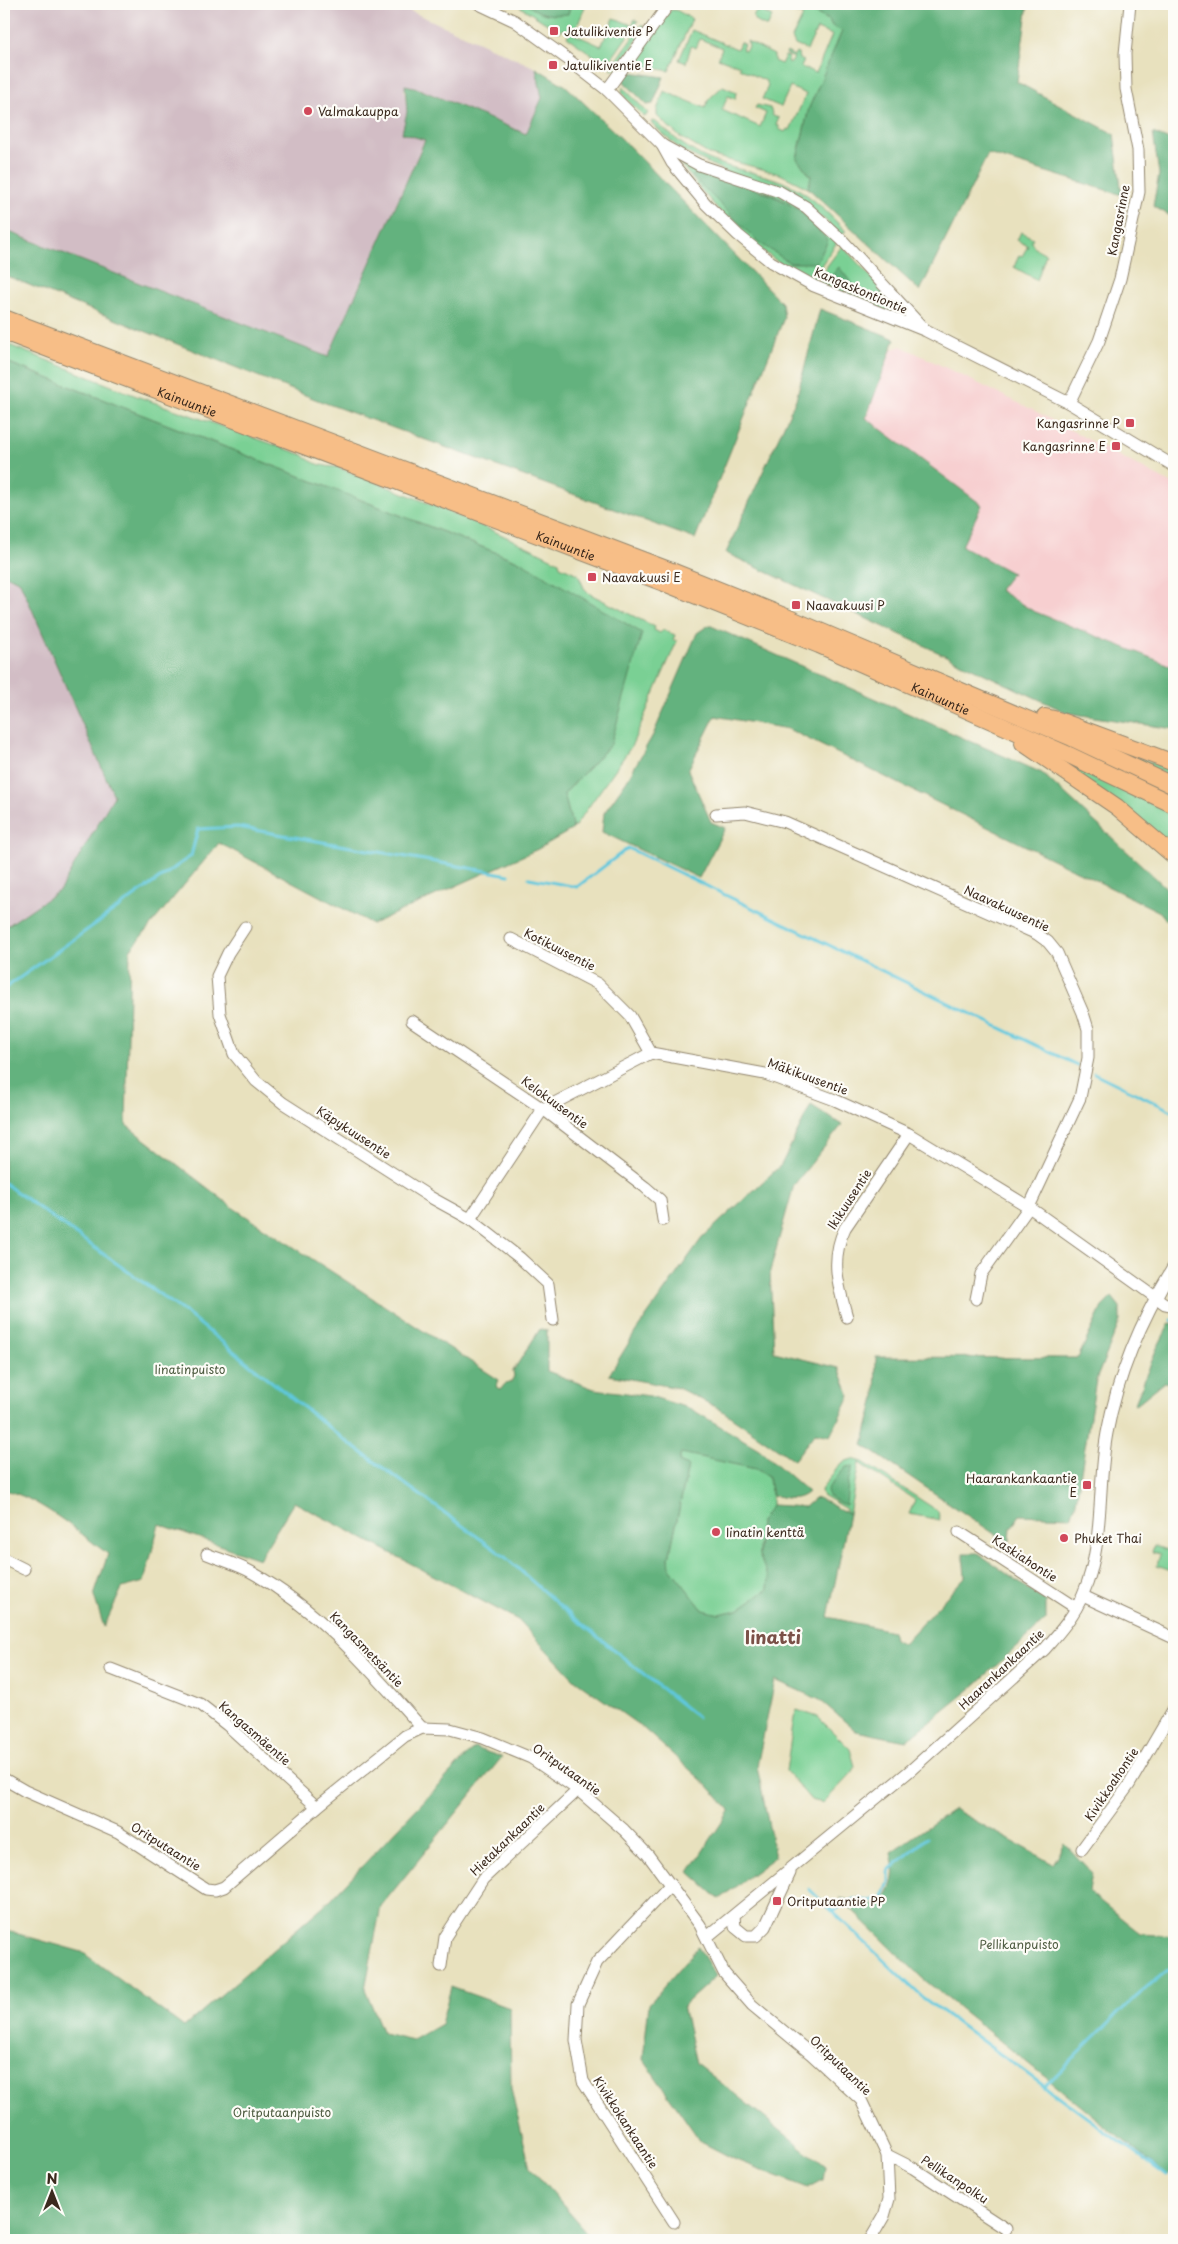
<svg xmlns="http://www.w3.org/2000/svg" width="1178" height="2244" font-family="'Playpen Sans',sans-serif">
  <rect width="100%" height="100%" fill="#fdfcf7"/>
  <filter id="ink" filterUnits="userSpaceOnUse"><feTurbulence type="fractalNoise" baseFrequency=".02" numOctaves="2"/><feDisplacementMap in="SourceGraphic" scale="10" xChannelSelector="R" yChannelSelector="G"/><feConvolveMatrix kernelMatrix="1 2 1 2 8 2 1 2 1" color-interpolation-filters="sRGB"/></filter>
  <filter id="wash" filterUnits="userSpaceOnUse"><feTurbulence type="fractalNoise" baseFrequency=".0096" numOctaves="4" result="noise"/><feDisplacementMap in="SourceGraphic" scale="20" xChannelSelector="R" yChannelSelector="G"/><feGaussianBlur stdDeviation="1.12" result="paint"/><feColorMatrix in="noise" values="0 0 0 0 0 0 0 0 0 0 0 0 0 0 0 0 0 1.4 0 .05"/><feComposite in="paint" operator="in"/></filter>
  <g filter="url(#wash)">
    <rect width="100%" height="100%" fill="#e8e1be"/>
    <polygon fill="#f7cfd0" points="901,346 1031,409 1174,485 1174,667 1033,611 999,590 1011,573 962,546 866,418 892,349"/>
    <g fill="#d2bdc5">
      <polygon points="4,4 395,4 536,68 542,98 526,134 415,87 404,89 407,112 402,133 425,139 328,357 4,230"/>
      <polygon points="4,574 20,582 114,796 60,890 4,928"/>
    </g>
    <g fill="#7ad094" stroke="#5a7d59">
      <polygon points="516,4 578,4 585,7 574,34 601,46 614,18 632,25 635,19 638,21 610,61 604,63 567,37 569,33 562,29 560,32"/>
      <polygon points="776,4 796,4 829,20 832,26 843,31 809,108 797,158 811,177 808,188 780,174 710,155 680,137 657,116 657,110 664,91 705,108 709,99 723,86 736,92 735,99 728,96 722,110 760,127 766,113 755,108 757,105 770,108 773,116 779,118 776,125 779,126 779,129 785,132 787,129 790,130 806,94 790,87 781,107 762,99 768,86 766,81 739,68 740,66 718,58 722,48 700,39 696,48 691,46 686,63 679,60 692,30 737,49 740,42 744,44 742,49 745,51 749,45 747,41 774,55 774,61 781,64 785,56 789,57 787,62 791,63 794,58 786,54 787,52 794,56 796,53 798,54 799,59 804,61 801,67 816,73 832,35 817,29 807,50 795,45 792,38 803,16"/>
      <polygon points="671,10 676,10 692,19 669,71 640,65 636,58"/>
      <polygon points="759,10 772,17 767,27 755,21 753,17 755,12 758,13"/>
      <polygon points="642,24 646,28 617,68 611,70 612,67"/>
      <polygon points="623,87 648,113 645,117 626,99 622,92"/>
      <path d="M652,121L656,122C672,136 688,150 708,159C735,171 766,173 792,186C813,196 828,214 845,230V232L841,236L824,219L681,150L651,123Z"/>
      <path d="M675,157L793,203L838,241L822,264L814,281C801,274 786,267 774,259C734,232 704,194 675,157Z"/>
      <polygon points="1021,232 1033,238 1031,241 1035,248 1046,254 1037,280 1014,267 1019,255 1022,256 1028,246 1017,240"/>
      <polygon points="842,246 913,322 819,283 827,266"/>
      <path d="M4,343L139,397L303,455C312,464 325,467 337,467C412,496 487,526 559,562L560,566L578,574L584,588L590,594L655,627L654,630L660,633L663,630L675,635L673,640L677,641L631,747L573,829L564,794L611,744L523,563L4,361Z"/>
      <polygon points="1123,753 1174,770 1174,779"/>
      <polygon points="1061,761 1174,814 1174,848"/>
      <polygon points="681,1452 756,1469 768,1476 772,1495 772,1505 760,1522 759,1555 769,1579 768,1589 738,1610 719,1614 703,1610 670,1568 669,1558 688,1466 679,1462"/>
      <polygon points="852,1459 863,1462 938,1511 940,1520 909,1514 915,1500 859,1463 849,1514 846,1513 846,1509 822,1495 821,1490 841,1463"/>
      <polygon points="1154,1546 1174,1552 1174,1566 1171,1571 1157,1566 1160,1554 1152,1552"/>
      <polygon points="797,1710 818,1717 850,1749 855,1766 850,1775 823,1803 811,1800 786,1771 794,1717"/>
    </g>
    <g fill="#63b27e" stroke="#4f6e4e">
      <path d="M527,4H571L568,14C552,16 539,15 527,4Z"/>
      <polygon points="796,4 859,4 866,7 868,4 1028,4 1017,82 1114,134 1122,195 988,154 920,291 808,188 811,176 797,159 809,108 842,31 832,26 829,20"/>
      <polygon points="536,68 566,86 625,142 782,303 784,318 695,539 320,401 4,275 4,230 328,357 425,140 402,133 407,112 405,85 414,87 526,134 542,98"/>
      <polygon points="630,72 664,77 653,104 647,105 624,82 624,78"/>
      <polygon points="1153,133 1174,142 1174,218 1153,206 1159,174"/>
      <path d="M696,173C726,179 777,193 801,212C811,220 819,232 828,241L816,263H790L757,241L692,176Z"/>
      <polygon points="839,267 856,289 852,290 828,280"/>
      <polygon points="820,309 895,339 866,418 982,505 962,546 1012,573 999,590 1033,611 1174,667 1174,729 1068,713 726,553 796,399"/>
      <path d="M4,361L523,563L642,633L611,744L564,794L573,829L538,849L372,924L219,843L130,950L126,1125L235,1209L499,1380L496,1387L501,1389L505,1384L511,1382L514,1376L513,1371L540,1329L547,1330V1371L594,1389L650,1396L691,1409L759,1449L808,1492C797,1502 786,1498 772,1495L768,1476L756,1469L681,1453L679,1462L688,1466L669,1558L670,1568L703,1610L719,1614L738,1610L768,1589L769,1579L759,1555L760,1522L772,1505L805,1507L814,1499L818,1498L849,1514L828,1617L892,1631L894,1639L903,1644L965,1577L963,1553H978L1046,1602V1620L972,1688L906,1741L856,1731L820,1700L775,1680L757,1766L775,1857L719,1899L689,1872L730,1810L707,1785L643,1728L575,1680L518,1620L294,1502L259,1559L159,1524L144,1582L122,1588L104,1627L94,1596L108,1554C78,1532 40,1498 4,1490V928L60,890L114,796L20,582L4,574Z"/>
      <polygon points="709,625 1042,773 1174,895 1174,930 1160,912 788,729 715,716 688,770 711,822 725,828 699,878 602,832 604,813 627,780 653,735 697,633"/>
      <polygon points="811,1105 842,1125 794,1185 770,1271 774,1352 839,1368 850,1396 830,1436 815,1433 794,1460 718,1408 678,1388 609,1375 636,1331 702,1238 781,1165"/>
      <polygon points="1112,1297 1120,1307 1120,1321 1096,1380 1076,1502 1071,1517 1020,1515 1011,1528 1010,1541 1002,1539 863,1445 875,1398 876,1357 1078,1358 1102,1307"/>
      <polygon points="1170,1323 1174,1324 1174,1384 1164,1382 1134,1406 1156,1350"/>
      <path d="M853,1466L848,1482L846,1505C838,1502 827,1499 827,1489L846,1467Z"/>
      <polygon points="474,1748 502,1757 381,1906 365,1989 383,2033 413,2040 441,2024 451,1987 510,2008 511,2089 530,2167 593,2240 4,2240 4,1930 82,1952 184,2027 330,1900"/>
      <path d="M954,1809L1053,1864L1065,1844L1092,1873L1089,1892L1141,1934L1174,1936V2171L1168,2176L922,1978L840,1898L879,1906C894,1885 896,1877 891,1852Z"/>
      <polygon points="698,1947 716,1976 683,2006 696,2063 825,2166 823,2180 808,2188 736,2160 701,2142 643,2059 649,2004"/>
    </g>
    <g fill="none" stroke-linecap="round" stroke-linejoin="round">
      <g stroke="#60c8dd" stroke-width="3">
        <polyline points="529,878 577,887 628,848 1077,1065"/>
        <polyline points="4,989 191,856 198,829 238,827 509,875"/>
        <polyline points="1094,1073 1174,1112"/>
        <polyline points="4,1183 186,1313 342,1438 504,1556 562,1608 697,1717"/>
        <polyline points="1172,1320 1174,1321"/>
        <polyline points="809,1889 922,1997 1167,2176"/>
        <polyline points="833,1911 854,1899 869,1901 882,1898 889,1882 889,1870 927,1838"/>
        <polyline points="1044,2087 1136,1996 1174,1965"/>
      </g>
    </g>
  </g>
  <g filter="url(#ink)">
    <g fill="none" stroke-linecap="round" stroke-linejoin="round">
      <defs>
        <g id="minor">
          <polyline points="479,4 515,21 566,58 607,90 662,145 672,163 706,204 738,235 771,262 814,286 926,331 1069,403 1174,466"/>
          <polyline points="607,90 669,4"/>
          <polyline points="662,145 699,165 780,192 806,207 843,241 923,328"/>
          <polyline points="1069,403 1099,341 1120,279 1139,192 1138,150 1126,89 1125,54 1130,4"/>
          <polyline points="716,814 745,812 785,822 1037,934 1048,942 1057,953 1083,1013 1088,1029 1088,1058 1080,1098 1029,1207 981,1274 976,1299"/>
          <polyline points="245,927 228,953 217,976 220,1014 234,1054 256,1081 283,1103 430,1197 470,1219 520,1258 548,1284 553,1320"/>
          <polyline points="511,939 598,984 630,1016 651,1053"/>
          <polyline points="412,1021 543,1109 645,1187 660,1200 663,1220"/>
          <polyline points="470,1219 543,1109 651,1053 765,1074 835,1100 909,1134 1029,1207 1165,1304 1174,1306"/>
          <path d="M847,1317C838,1285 830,1259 845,1228L909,1134"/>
          <polyline points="959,1532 1076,1608"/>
          <path d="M207,1554C222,1560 239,1565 253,1573C322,1612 370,1670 422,1728"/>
          <polyline points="4,1559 24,1569"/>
          <polyline points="1083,1596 1174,1638"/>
          <polyline points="111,1669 200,1704 227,1725 317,1807"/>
          <polyline points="4,1779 25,1791 118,1832 206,1889 215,1890 224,1887 317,1807 405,1736 422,1728 450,1729 483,1738 531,1758 578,1790 624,1830 648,1855 700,1925 724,1973 752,2005 811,2054 861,2100 887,2155 889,2199 884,2216 870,2240"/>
          <polyline points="1082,1849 1129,1785 1174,1708"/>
          <polyline points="671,1884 597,1962 578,2004 576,2040 583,2081 674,2222"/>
          <polyline points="734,1916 735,1927 746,1936 756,1936 765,1927 790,1873"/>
          <path d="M707,1937L912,1769L1044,1650C1058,1634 1075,1615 1083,1594C1105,1544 1097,1486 1107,1433C1118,1373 1142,1318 1174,1266"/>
          <polyline points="441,1966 445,1937 483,1879 578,1790"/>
          <polyline points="887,2155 913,2168 1006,2229"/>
        </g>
        <g id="highway">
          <polyline points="4,318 674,572 789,618 1072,738 1174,786"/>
          <path id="s1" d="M4,332L672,586L819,645L1069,755L1174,805"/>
          <polyline points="1045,717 1058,720 1174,763"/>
          <polyline points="1023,743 1117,807 1174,856"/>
        </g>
      </defs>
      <use href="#minor" stroke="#92866e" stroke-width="13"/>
      <use href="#highway" stroke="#92866e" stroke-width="18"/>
      <use href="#minor" stroke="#fff" stroke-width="11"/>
      <use href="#highway" stroke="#f7be87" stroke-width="16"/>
    </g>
  </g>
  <g fill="#d1495b" stroke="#fdfcf7" stroke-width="2">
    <rect x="549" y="26" width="10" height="10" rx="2.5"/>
    <rect x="548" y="60" width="10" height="10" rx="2.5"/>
    <circle cx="308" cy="111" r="5"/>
    <rect x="1125" y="418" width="10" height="10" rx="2.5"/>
    <rect x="1111" y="441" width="10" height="10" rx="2.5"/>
    <rect x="587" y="572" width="10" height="10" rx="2.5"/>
    <rect x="791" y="600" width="10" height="10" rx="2.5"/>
    <rect x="1082" y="1480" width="10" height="10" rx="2.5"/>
    <circle cx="716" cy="1532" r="5"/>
    <circle cx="1064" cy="1538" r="5"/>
    <rect x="772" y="1896" width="10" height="10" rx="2.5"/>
  </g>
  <g text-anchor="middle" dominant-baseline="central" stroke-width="4.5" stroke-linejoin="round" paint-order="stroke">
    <g font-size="12" fill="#3b2a1e" stroke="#fdfcf7" text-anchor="start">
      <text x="564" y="31">Jatulikiventie P</text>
      <text x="563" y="65">Jatulikiventie E</text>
      <text x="318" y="111">Valmakauppa</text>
      <text x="1120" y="423" text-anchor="end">Kangasrinne P</text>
      <text x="1106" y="446" text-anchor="end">Kangasrinne E</text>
      <text x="602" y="577">Naavakuusi E</text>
      <text x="806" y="605">Naavakuusi P</text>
      <text x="1077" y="1478" text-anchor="end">Haarankankaantie<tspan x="1077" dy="14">E</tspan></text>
      <text x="726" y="1532">Iinatin kenttä</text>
      <text x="1074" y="1538">Phuket Thai</text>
      <text x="787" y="1901">Oritputaantie PP</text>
    </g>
    <g font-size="12" fill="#3b2a1e" stroke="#fdfcf7">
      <text transform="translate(1118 220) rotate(-79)">Kangasrinne</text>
      <text transform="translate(861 290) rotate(23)">Kangaskontiontie</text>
      <text stroke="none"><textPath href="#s1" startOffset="196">Kainuuntie</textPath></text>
      <text stroke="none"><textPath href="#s1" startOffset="601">Kainuuntie</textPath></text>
      <text stroke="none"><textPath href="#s1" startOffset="1006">Kainuuntie</textPath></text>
      <text transform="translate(1007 908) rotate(25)">Naavakuusentie</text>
      <text transform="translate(560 949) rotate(27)">Kotikuusentie</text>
      <text transform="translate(808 1076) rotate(20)">Mäkikuusentie</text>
      <text transform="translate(555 1102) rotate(36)">Kelokuusentie</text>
      <text transform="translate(354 1132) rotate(33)">Käpykuusentie</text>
      <text transform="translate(849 1199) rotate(-57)">Ikikuusentie</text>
      <text transform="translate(1025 1558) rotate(33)">Kaskiahontie</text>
      <text transform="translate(367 1649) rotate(46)">Kangasmetsäntie</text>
      <text transform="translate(1001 1669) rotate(-43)">Haarankankaantie</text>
      <text transform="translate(255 1733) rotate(41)">Kangasmäentie</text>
      <text transform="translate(567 1769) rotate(35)">Oritputaantie</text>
      <text transform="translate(1111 1784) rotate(-56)">Kivikkoahontie</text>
      <text transform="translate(507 1839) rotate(-44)">Hietakankaantie</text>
      <text transform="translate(166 1846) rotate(32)">Oritputaantie</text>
      <text transform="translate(841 2065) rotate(44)">Oritputaantie</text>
      <text transform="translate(626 2122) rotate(57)">Kivikkokankaantie</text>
      <text transform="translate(955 2179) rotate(33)">Pellikanpolku</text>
    </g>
    <g font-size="12" fill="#4e5c41" stroke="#fdfcf7">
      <text x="190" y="1369">Iinatinpuisto</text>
      <text x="1019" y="1944">Pellikanpuisto</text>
      <text x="282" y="2112">Oritputaanpuisto</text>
    </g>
    <g font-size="18" font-weight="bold" fill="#7a5047" stroke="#fdfcf7">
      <text x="773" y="1636">Iinatti</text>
    </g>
  </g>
  <rect width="1178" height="2244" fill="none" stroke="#fdfcf7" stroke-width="20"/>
  <g transform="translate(52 2192)" stroke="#fdfcf7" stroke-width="4" paint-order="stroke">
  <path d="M0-4L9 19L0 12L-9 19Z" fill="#3b2a1e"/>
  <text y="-8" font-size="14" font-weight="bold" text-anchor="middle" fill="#3b2a1e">N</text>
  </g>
</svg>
